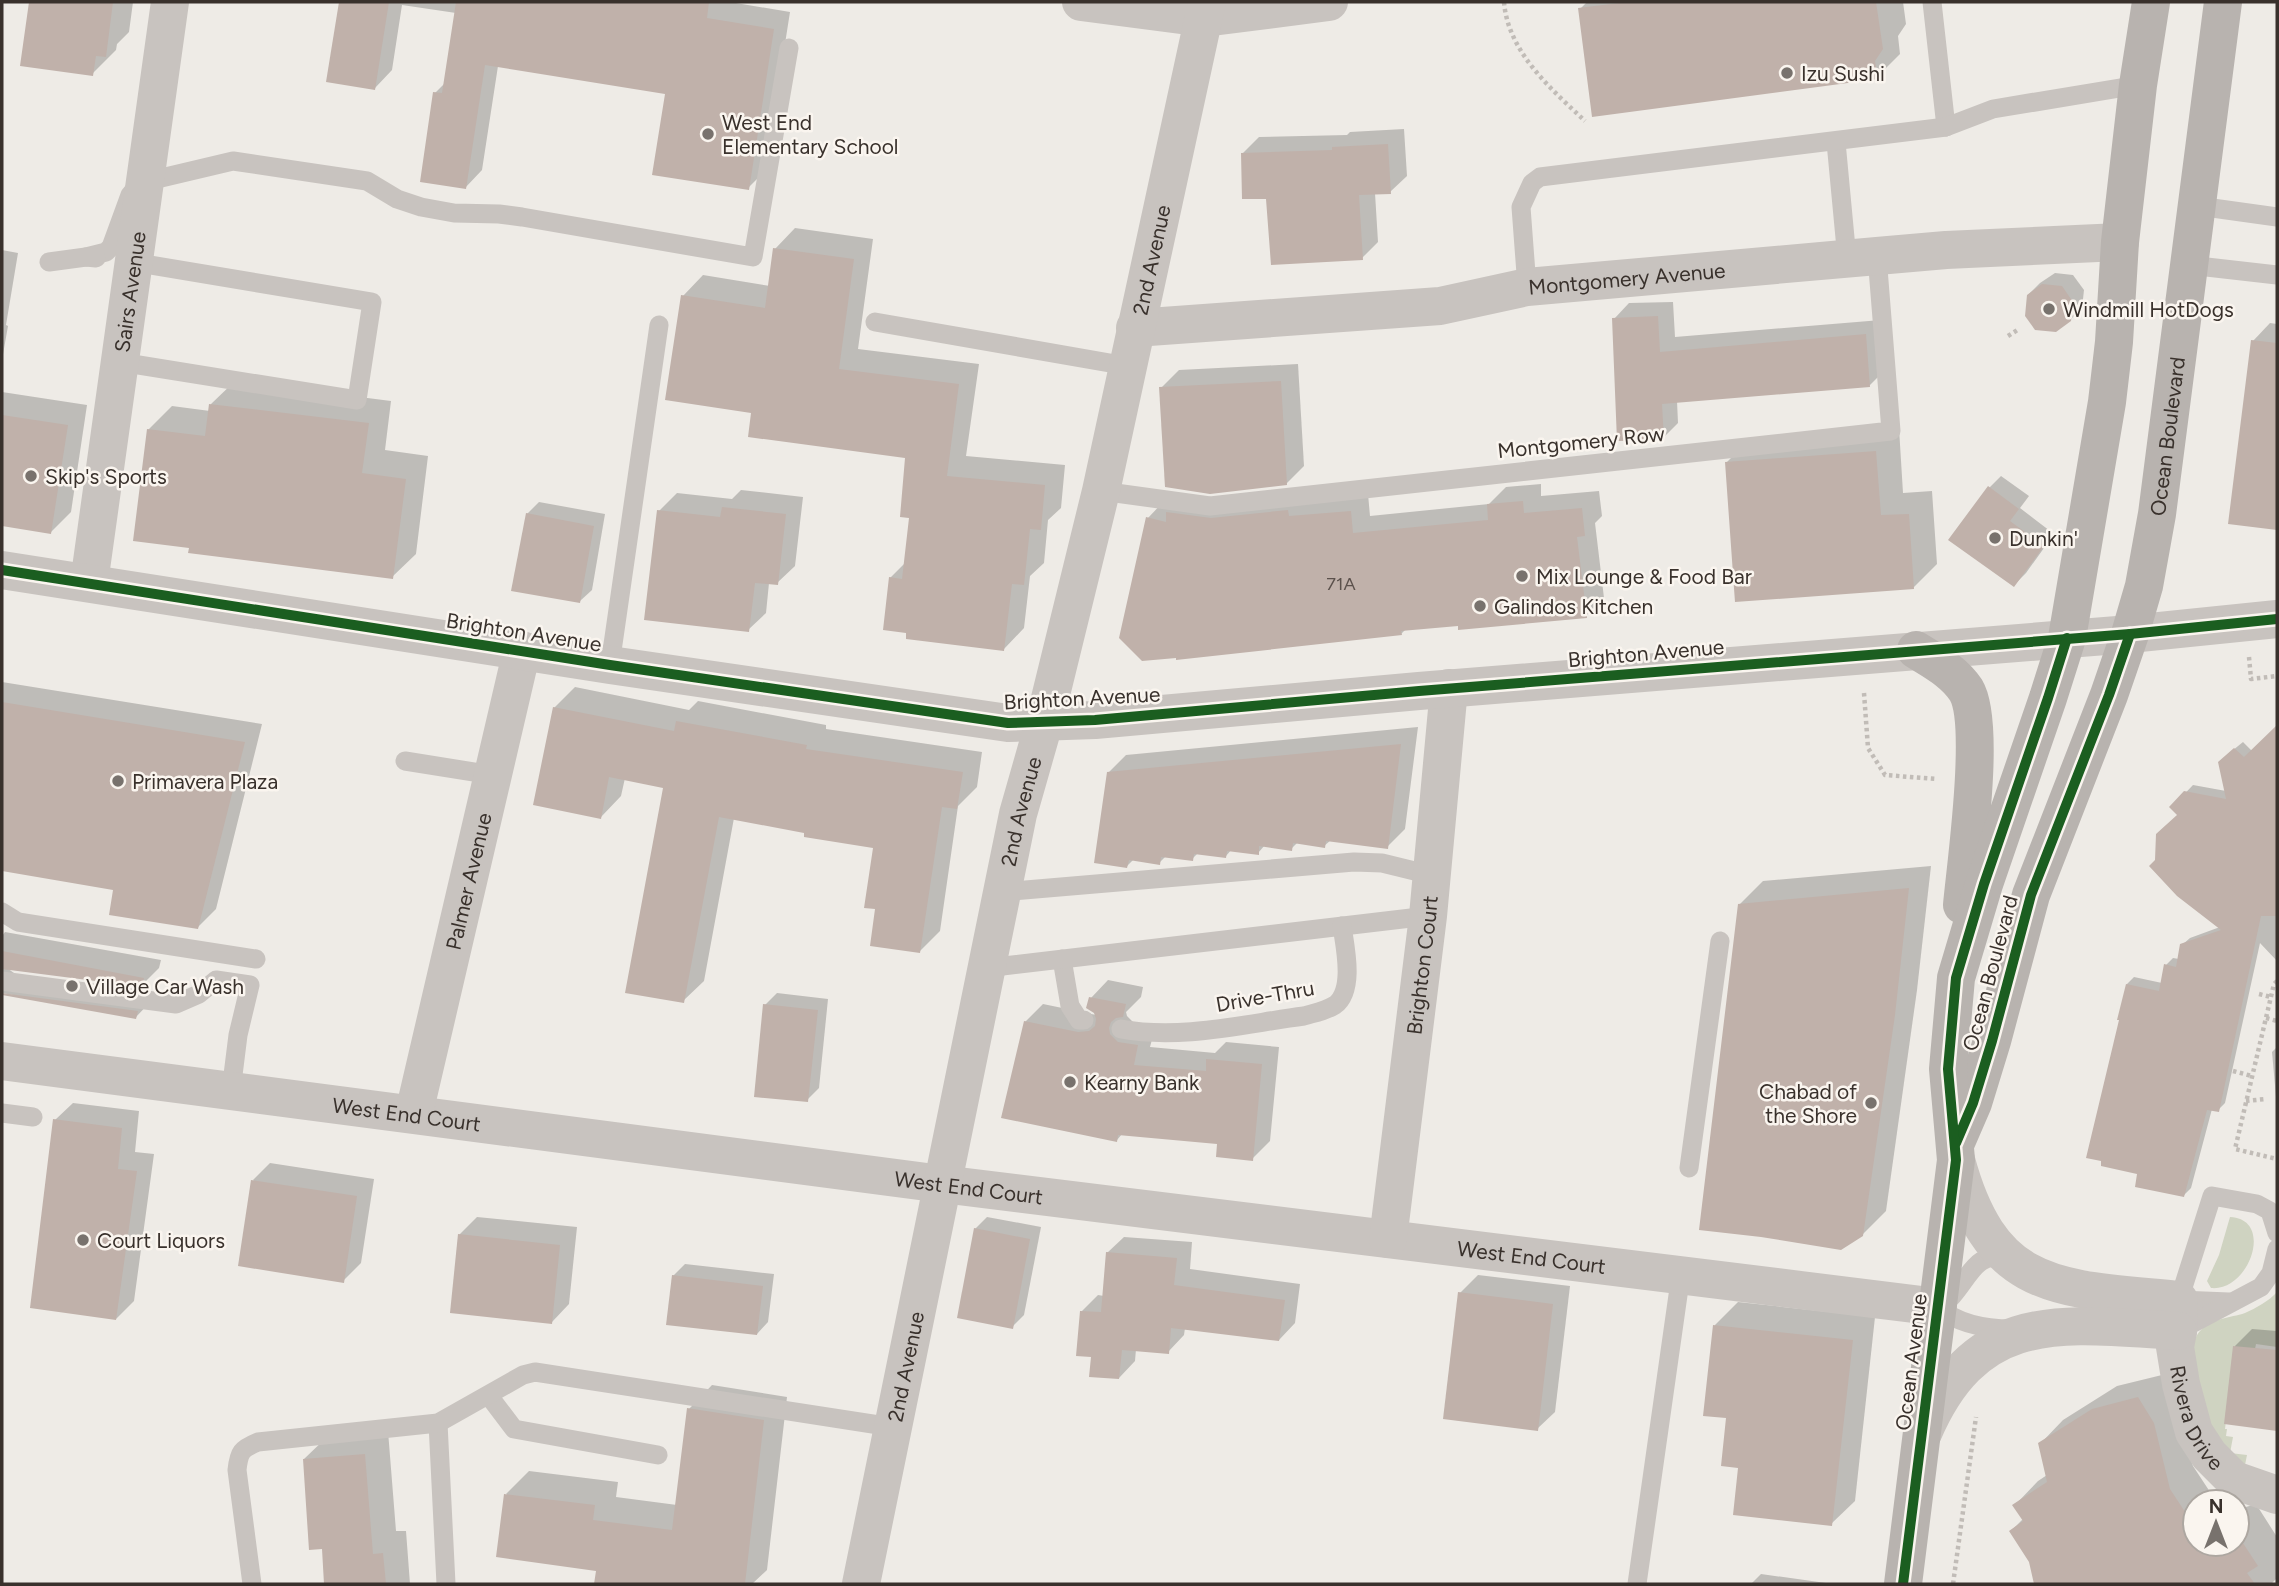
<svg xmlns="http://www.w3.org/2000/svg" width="2279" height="1586" font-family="Figtree,sans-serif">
  <rect width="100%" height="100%" fill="#eeebe6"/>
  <g fill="#cfd3c1">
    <path d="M2230,1217C2275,1219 2249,1292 2211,1288L2207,1281L2219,1255Z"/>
    <path d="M2277,1292V1347L2256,1344L2255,1349L2244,1348L2243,1355L2234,1354L2225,1429H2227L2226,1436L2233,1437L2230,1453L2247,1455L2245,1465C2239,1462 2232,1459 2227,1453C2209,1430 2178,1355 2200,1331C2212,1318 2230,1318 2245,1313C2256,1308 2269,1301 2277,1292Z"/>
  </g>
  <g fill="#0003">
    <polygon points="30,2 133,2 129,32 117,44 116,50 92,74 22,64"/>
    <polygon points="341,2 730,2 790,12 765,171 748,188 667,92 498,66 482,170 465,188 435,93 445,83 456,13 402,5 392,70 375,88 328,80"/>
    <polygon points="1587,2 1903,2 1906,24 1898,36 1900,54 1877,77 1580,9"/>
    <polygon points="1404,129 1407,176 1390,192 1375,193 1378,242 1362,258 1268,197 1243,153 1259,137 1347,135 1350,132"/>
    <polygon points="795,228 873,239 858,349 979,364 966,456 1065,465 1061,508 1048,520 1044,563 1030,576 1024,628 1004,649 890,578 905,563 911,516 907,457 753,412 683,296 703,275 770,286 775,249"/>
    <polygon points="2,250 18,253 6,325 8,326 2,360"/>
    <polygon points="2055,273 2073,275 2084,290 2082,308 2070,320 2028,295 2040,283"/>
    <polygon points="1673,302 1675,337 1881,320 1885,370 1869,386 1677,401 1678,423 1663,438 1614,319 1629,303"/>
    <polygon points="2270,323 2277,324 2277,529 2230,522 2253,341"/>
    <polygon points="1298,364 1304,466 1286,484 1161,388 1179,370"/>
    <polygon points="235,381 391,401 385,450 428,456 416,554 392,577 191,546 148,430 172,406 210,411 211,404"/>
    <polygon points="2,392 87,405 71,512 51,532 2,525"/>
    <polygon points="1899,428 1903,493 1932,491 1937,564 1913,588 1727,462 1750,439"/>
    <polygon points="2001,476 2029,496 2020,508 2054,534 2026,573 2014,585 1950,539 1990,487"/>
    <polygon points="1541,484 1541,496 1599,491 1602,516 1595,523 1604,598 1586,616 1406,629 1401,634 1148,518 1165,500 1230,501 1368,494 1370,516 1489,504 1506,487"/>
    <polygon points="741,490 803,497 795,566 777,583 769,583 766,613 748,630 659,511 677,493 732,499"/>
    <polygon points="539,502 605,514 592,590 580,601 527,514"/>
    <polygon points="2,682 262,724 216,909 198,927 115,889 2,869"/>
    <polygon points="575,687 689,710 698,701 826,725 826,729 982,752 977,787 958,806 940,931 920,951 875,846 734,818 704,981 683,1001 665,786 625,778 621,796 601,817 554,708"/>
    <polygon points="1418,727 1405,829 1387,847 1331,840 1324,846 1298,842 1291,849 1265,845 1258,853 1232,849 1226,856 1199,852 1192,859 1166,856 1159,863 1134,859 1127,866 1108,773 1126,755"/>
    <polygon points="2272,731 2277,735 2277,961 2260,943 2225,1103 2218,1110 2212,1109 2191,1188 2184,1195 2139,1172 2127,984 2134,977 2162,983 2166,965 2173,958 2179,959 2182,945 2190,938 2220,927 2157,860 2179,815 2172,807 2193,785 2226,791 2227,755 2243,742 2252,751"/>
    <polygon points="1931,866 1917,990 1886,1211 1862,1235 1740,904 1763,881"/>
    <polygon points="5,932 161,960 159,968 142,985 7,968 18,976 153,999 136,1017 2,993 2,936"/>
    <polygon points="1108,980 1143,987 1141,997 1126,1012 1127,1016 1136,1025 1155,1028 1150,1047 1215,1053 1226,1042 1279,1047 1270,1141 1252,1159 1219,1143 1122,1134 1117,1140 1025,1022 1043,1004 1101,1016 1091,998"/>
    <polygon points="777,993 828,999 819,1088 807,1100 765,1005"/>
    <polygon points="2277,1047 2277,1108 2272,1052"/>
    <polygon points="73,1103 139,1111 135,1152 154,1154 134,1301 116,1319 55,1120"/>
    <polygon points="270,1163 374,1179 361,1263 343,1281 253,1180"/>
    <polygon points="477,1217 577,1227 569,1304 552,1322 459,1235"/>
    <polygon points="987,1217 1041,1227 1024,1315 1012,1327 975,1229"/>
    <polygon points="1124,1237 1192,1242 1190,1269 1300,1284 1295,1323 1279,1340 1185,1328 1184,1335 1168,1352 1136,1349 1135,1361 1119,1378 1093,1355 1081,1312 1098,1295 1104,1296 1107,1253"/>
    <polygon points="685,1264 774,1274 768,1322 757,1334 673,1276"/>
    <polygon points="1478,1275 1570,1286 1555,1412 1537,1429 1460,1293"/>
    <polygon points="1738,1302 1875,1317 1855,1501 1831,1524 1740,1466 1728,1417 1715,1325"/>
    <polygon points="2252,1329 2277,1331 2277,1429 2226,1423 2235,1346"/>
    <polygon points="2162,1375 2193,1466 2212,1495 2228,1492 2235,1502 2195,1502 2195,1544 2237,1544 2237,1505 2239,1509 2256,1504 2277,1537 2277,1578 2271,1584 2036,1584 2030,1561 2011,1531 2024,1518 2015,1505 2038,1481 2047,1475 2040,1444 2063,1420 2117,1386"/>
    <polygon points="712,1385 787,1397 767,1570 752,1584 675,1584 657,1582 655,1584 596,1584 598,1569 506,1494 529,1471 618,1482 616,1497 677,1505 689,1409"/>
    <polygon points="388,1431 396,1531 406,1531 410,1584 326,1584 324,1547 304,1459 328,1436"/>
    <polygon points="1761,1574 1826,1583 1826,1584 1751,1584"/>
  </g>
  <g fill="#c0b1aa">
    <polygon points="29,2 113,2 106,57 96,56 93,76 20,66"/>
    <polygon points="339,2 389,2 375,90 326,82"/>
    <polygon points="456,2 709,2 707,18 774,29 749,190 652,175 665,94 485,65 466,189 420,182 433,92 442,93"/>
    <polygon points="1628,2 1876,2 1883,49 1875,61 1878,79 1592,117 1578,8"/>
    <polygon points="1388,144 1391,194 1359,195 1363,260 1271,265 1266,199 1242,199 1241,153 1332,150 1332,147"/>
    <polygon points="773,248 854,259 839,369 959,384 947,476 1045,485 1041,530 1030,529 1024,585 1012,584 1004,651 906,639 906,633 883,630 889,577 902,579 909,518 900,517 905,458 748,437 751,413 665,400 681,295 765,308"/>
    <polygon points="2042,284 2062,286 2073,302 2071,321 2056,332 2035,330 2025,316 2027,295"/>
    <polygon points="1658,316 1660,352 1866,334 1870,387 1662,404 1664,440 1617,441 1612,318"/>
    <polygon points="2251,340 2277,343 2277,530 2228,524"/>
    <polygon points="1281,381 1287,485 1210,494 1165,487 1159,387"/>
    <polygon points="209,404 369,423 362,473 406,479 393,579 188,553 189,548 133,541 147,429 205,436"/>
    <polygon points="2,415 68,425 51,534 2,526"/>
    <polygon points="1876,451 1881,515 1909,514 1914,589 1735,602 1725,462"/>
    <polygon points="1988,486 2019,509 2010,521 2044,546 2014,587 1948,540"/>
    <polygon points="1523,501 1524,513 1582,508 1585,536 1577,537 1587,618 1458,630 1458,626 1401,631 1402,635 1176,660 1176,658 1142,661 1119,638 1146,517 1166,522 1166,512 1211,518 1288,510 1289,516 1351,511 1353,533 1488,520 1487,504"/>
    <polygon points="722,507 786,514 778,585 755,583 749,632 644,620 657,510 720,517"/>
    <polygon points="526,513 594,526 580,603 511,591"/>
    <polygon points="2,702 245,742 198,929 109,915 113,890 2,871"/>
    <polygon points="553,707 674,731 676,721 807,745 806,749 963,772 957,809 942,807 920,953 870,946 875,909 864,908 873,848 804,837 804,833 719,817 684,1003 625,993 663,788 609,777 601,819 533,805"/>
    <polygon points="2277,725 2277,916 2261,916 2219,1112 2207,1110 2184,1197 2135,1187 2137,1174 2101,1166 2101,1161 2086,1158 2119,1020 2117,1020 2126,984 2159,991 2164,964 2176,967 2180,944 2221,930 2177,896 2149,866 2155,860 2156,834 2177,815 2169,807 2184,791 2226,799 2218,762 2234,748 2244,757"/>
    <polygon points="1401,744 1388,849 1326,841 1325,848 1293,843 1292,851 1259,846 1259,855 1227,851 1226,858 1194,854 1193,861 1161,857 1160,865 1129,860 1127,868 1094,863 1107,772"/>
    <polygon points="1909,888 1895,1015 1863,1236 1841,1250 1761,1237 1699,1230 1738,904"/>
    <polygon points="2,951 144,978 142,987 2,969"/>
    <polygon points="2,993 138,1011 136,1019 2,995"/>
    <polygon points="1089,997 1126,1004 1123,1017 1116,1018 1111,1022 1109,1028 1110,1034 1118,1042 1138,1045 1134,1065 1206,1071 1206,1059 1262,1064 1253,1161 1216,1157 1217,1144 1118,1135 1117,1142 1001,1118 1024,1021 1078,1032 1089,1031 1095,1026 1096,1019 1094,1013 1086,1008"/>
    <polygon points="763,1004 818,1010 808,1102 754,1097"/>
    <polygon points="53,1119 122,1128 118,1169 137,1171 116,1320 30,1308"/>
    <polygon points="251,1180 357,1196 344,1283 238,1266"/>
    <polygon points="974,1228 1030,1239 1013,1329 957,1318"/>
    <polygon points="458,1234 560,1245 552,1324 450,1313"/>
    <polygon points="1106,1252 1177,1258 1174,1285 1285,1300 1279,1341 1171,1328 1169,1354 1122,1350 1119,1379 1089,1377 1091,1357 1076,1356 1080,1311 1101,1312"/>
    <polygon points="672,1275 763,1286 757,1335 666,1325"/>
    <polygon points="1458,1292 1553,1304 1538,1431 1443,1419"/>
    <polygon points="1713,1325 1853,1340 1832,1526 1733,1515 1738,1468 1721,1466 1726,1418 1703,1416"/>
    <polygon points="2233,1346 2277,1350 2277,1431 2224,1424"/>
    <polygon points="2138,1397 2154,1423 2170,1489 2189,1518 2195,1516 2195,1544 2237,1544 2237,1534 2258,1566 2247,1573 2255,1584 2034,1584 2029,1562 2009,1531 2023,1521 2012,1505 2047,1482 2038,1443 2092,1409"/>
    <polygon points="687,1408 764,1420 745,1584 594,1584 596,1571 496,1557 504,1494 595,1505 593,1520 672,1530"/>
    <polygon points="365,1454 373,1554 383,1553 386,1584 324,1584 322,1549 309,1550 303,1459"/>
  </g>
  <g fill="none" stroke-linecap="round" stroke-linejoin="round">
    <g stroke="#c1bcb7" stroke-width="4.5" stroke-dasharray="3.5 3.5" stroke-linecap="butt">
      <path d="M1504,2C1508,52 1551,89 1585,121"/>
      <polyline points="2008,336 2019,329"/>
      <polyline points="2249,657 2251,679 2277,676"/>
      <polyline points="1864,693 1868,748 1885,775 1936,779"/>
      <polyline points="2277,981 2274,984 2235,1149 2277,1159"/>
      <polyline points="2259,994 2271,997"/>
      <polyline points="2266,1018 2277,1021"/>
      <polyline points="2233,1071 2252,1076"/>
      <polyline points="2246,1101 2265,1099"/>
      <polyline points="1953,1584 1976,1417"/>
    </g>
    <g stroke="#c8c3bf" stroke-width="19">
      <polyline points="1932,2 1946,127"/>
      <polyline points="1836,142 1847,259"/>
      <polyline points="2198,206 2277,217"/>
      <polyline points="86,257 106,252 111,247 130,195 140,183 233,161 367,181 397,199 421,207 454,213 499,214 522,217 753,257 789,48"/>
      <polyline points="49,262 86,257 96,258"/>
      <polyline points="2189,265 2277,275"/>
      <polyline points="1527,287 1521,207 1532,183 1540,177 1946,127 1993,109 2138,85"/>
      <polyline points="875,322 1127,366"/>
      <polyline points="120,362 357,400 372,302 126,261"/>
      <polyline points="1101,491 1210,506 1891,431 1877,256"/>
      <polyline points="610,665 659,325"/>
      <polyline points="405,761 493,775"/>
      <polyline points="1002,892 1354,862 1382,863 1431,875"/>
      <polyline points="2,912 18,922 256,959"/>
      <polyline points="1062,959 1070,1006 1079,1020 1084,1020"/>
      <polyline points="986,968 1428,916"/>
      <polyline points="2,981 176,1004 199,994 216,980 250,985 238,1035 231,1091"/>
      <path d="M1121,1029C1181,1040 1243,1024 1304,1016C1314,1013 1326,1011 1335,1005C1355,990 1345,947 1342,926"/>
      <polyline points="2,1113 33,1117"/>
      <polyline points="1689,1168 1720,941"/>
      <path d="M2008,1261C1971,1244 1967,1293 1938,1307C1958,1324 1986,1329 2012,1329"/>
      <polyline points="2229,1302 2179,1300 2212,1196 2257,1204 2270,1211 2277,1233"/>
      <polyline points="2178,1331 2261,1287 2271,1273 2277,1249"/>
      <polyline points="489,1396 514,1429 658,1455"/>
      <polyline points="438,1423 446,1584"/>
      <path d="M252,1584L237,1470C239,1452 241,1449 258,1442L438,1423L523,1375L535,1372L892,1427"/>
      <polyline points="1637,1584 1681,1274"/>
    </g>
    <g stroke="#c8c3bf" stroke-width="38">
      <polyline points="1081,2 1204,18 1329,2"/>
      <path id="s1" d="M1135,328L1440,306L1527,287L1877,256L1946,250L2120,242"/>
      <path id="s2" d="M89,583L170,2"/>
      <path id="s3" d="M2,1061L942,1184L1938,1307"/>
      <path id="s4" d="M414,1113L522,650"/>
      <path id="s5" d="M1956,1160C1992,1294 2060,1288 2179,1300L2178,1331L2175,1347L2181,1384L2194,1432L2209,1455L2234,1480L2277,1495"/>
      <path id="s6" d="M1388,1239L1428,916L1449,688"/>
      <path d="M1923,1433C1977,1307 2063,1324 2178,1331"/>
    </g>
    <g stroke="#c8c3bf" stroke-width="38">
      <polyline points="2,570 610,665 1008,723 1095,720 1419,691 2130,634 2277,619"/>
      <path id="s7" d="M861,1584L1018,814L1044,723L1101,491L1207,2"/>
    </g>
    <g stroke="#b8b3af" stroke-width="38">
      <path d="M1916,650C1935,662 1953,671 1966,690C1986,723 1966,862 1962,905"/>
      <path id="s8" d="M1957,1140L1973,1103L1992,1041L2031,895L2109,695L2130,634L2144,586L2157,514L2223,2"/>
      <polyline points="1903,1584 1956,1160 1948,1069 1956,978 1984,884 2048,698 2067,638 2107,402 2114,342 2120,242 2138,85 2151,2"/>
    </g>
    <defs>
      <g id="cycleway">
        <polyline points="2,570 610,665 1008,723 1095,720 1419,691 2130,634 2277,619"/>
        <polyline points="1956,1143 1973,1103 1992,1041 2031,895 2109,695 2130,634"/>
        <polyline points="1903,1584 1956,1160 1948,1069 1956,978 1984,884 2048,698 2067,638"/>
      </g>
    </defs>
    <use href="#cycleway" stroke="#faf5ef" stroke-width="15"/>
    <use href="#cycleway" stroke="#1b5e20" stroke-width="10"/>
  </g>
  <g fill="#78726d" stroke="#faf5ef" stroke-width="2.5">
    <circle cx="1787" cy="73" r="7"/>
    <circle cx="708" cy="134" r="7"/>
    <circle cx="2049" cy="309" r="7"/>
    <circle cx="31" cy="476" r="7"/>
    <circle cx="1995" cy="538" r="7"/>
    <circle cx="1522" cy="576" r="7"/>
    <circle cx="1480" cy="606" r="7"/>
    <circle cx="118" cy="781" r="7"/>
    <circle cx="72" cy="986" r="7"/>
    <circle cx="1070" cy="1082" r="7"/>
    <circle cx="1871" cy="1103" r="7"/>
    <circle cx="83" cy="1240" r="7"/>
  </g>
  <g text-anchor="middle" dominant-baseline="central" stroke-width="5" stroke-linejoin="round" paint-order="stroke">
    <g font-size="18" fill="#5b514c">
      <text x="1341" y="584">71A</text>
    </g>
    <g font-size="21" fill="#39312c" stroke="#faf5ef" text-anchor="start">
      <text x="1801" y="73">Izu Sushi</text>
      <text x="722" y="122">West End<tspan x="722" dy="24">Elementary School</tspan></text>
      <text x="2063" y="309">Windmill HotDogs</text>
      <text x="45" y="476">Skip's Sports</text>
      <text x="2009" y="538">Dunkin'</text>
      <text x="1536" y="576">Mix Lounge &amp; Food Bar</text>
      <text x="1494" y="606">Galindos Kitchen</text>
      <text x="132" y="781">Primavera Plaza</text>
      <text x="86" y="986">Village Car Wash</text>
      <text x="1084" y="1082">Kearny Bank</text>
      <text x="1857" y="1091" text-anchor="end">Chabad of<tspan x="1857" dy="24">the Shore</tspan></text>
      <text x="97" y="1240">Court Liquors</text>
    </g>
    <g font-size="21" fill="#39312c" stroke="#faf5ef">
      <text stroke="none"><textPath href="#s7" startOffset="1356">2nd Avenue</textPath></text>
      <text stroke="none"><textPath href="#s1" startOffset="495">Montgomery Avenue</textPath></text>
      <text stroke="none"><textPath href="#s2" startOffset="294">Sairs Avenue</textPath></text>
      <text stroke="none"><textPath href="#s8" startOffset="737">Ocean Boulevard</textPath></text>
      <text transform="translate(1581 442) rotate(-6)">Montgomery Row</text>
      <text transform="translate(524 632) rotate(9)">Brighton Avenue</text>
      <text transform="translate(1646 653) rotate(-5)">Brighton Avenue</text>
      <text transform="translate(1082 698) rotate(-3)">Brighton Avenue</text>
      <text stroke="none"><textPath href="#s7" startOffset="789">2nd Avenue</textPath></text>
      <text stroke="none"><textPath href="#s4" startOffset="238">Palmer Avenue</textPath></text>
      <text stroke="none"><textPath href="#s6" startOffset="276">Brighton Court</textPath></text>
      <text transform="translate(1990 973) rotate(-75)">Ocean Boulevard</text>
      <text transform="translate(1265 996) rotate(-10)">Drive-Thru</text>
      <text stroke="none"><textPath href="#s3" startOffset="408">West End Court</textPath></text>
      <text stroke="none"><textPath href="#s3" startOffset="975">West End Court</textPath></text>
      <text stroke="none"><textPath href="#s3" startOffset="1542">West End Court</textPath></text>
      <text transform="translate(1911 1362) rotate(-83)">Ocean Avenue</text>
      <text stroke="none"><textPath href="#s7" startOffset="222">2nd Avenue</textPath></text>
      <text stroke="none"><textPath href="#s5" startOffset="413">Rivera Drive</textPath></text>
    </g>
  </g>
  <rect width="2279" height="1586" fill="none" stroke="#39312c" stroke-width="7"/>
  <g transform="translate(2216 1523)"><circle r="33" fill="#faf5ef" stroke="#ada7a1" stroke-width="2"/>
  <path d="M0-5L12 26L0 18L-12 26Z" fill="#78726d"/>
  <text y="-10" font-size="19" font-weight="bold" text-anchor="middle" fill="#39312c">N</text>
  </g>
</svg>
